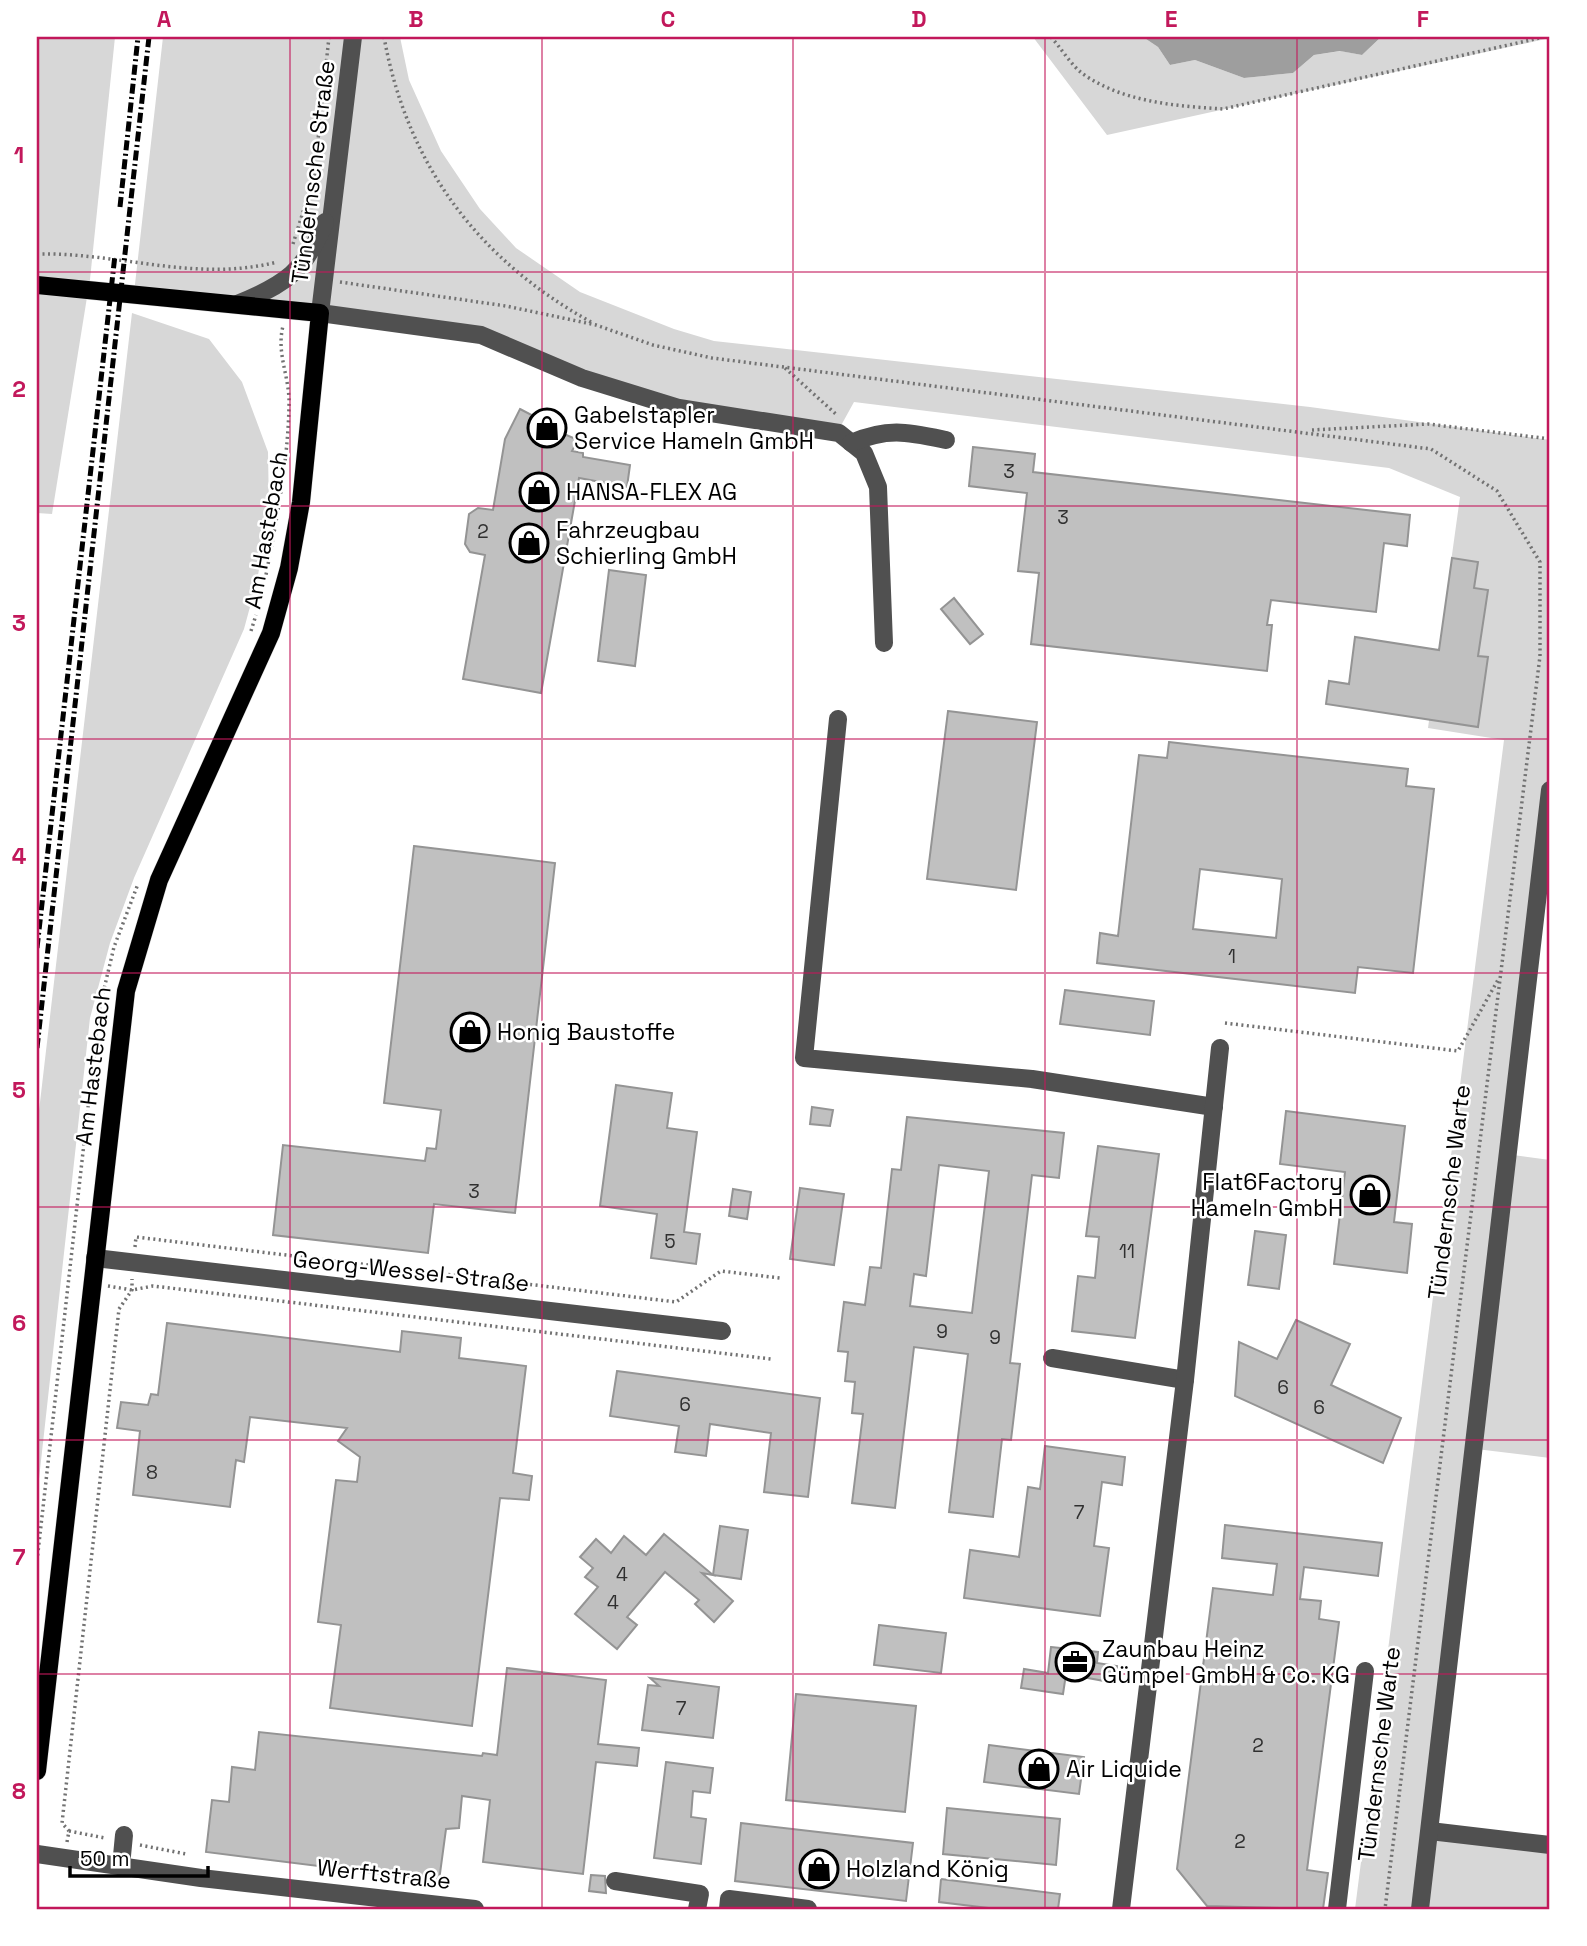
<svg xmlns="http://www.w3.org/2000/svg" width="1587" height="1946" font-family="'Space Grotesk',sans-serif">
  <rect width="100%" height="100%" fill="#fff"/>
  <g fill="#d7d7d7">
    <polygon points="37,37 115,37 89,289 37,283"/>
    <polygon points="163,37 400,37 409,80 441,151 480,209 516,248 580,292 674,329 714,341 1310,407 1550,440 1550,777 1418,1909 1355,1909 1504,740 1428,728 1460,497 1389,468 854,402 838,431 679,407 482,334 320,311 134,293"/>
    <path d="M1033,37H1143L1158,47L1170,65L1195,60L1244,78L1293,73L1314,55L1341,51L1362,55L1381,37C1400,37 1415,42 1432,37L1550,38L1107,135Z"/>
    <polygon points="37,286 88,291 52,514 37,513"/>
    <polygon points="132,313 209,339 242,382 268,452 269,511 257,581 244,629 134,878 110,943 90,1018 37,1497 37,1128"/>
    <polygon points="1513,1155 1550,1160 1550,1458 1476,1449"/>
    <polygon points="1430,1831 1550,1845 1550,1909 1420,1909"/>
  </g>
  <polygon fill="#9e9e9e" points="1143,37 1381,37 1362,55 1340,51 1314,55 1293,73 1244,78 1195,60 1170,65 1158,47"/>
  <g fill="#c0c0c0" stroke="#949494" stroke-width="2" fill-rule="evenodd">
    <polygon points="520,409 539,419 543,413 562,422 557,431 578,440 572,451 583,453 583,457 630,465 627,487 579,478 541,693 463,679 485,555 470,552 465,544 469,514 478,508 493,510 505,439"/>
    <polygon points="973,447 1035,454 1033,472 1410,515 1407,546 1384,543 1376,612 1271,600 1267,625 1272,625 1267,671 1031,644 1039,573 1018,571 1027,493 969,486"/>
    <polygon points="1452,558 1478,562 1474,588 1488,590 1478,656 1488,657 1478,727 1326,704 1329,681 1349,684 1355,637 1439,650"/>
    <polygon points="609,570 646,575 635,666 598,661"/>
    <polygon points="954,598 983,634 970,644 941,609"/>
    <polygon points="948,711 1037,722 1016,890 927,879"/>
    <path d="M1169,742L1408,769L1406,786L1434,789L1413,973L1358,967L1355,993L1097,963L1100,933L1118,936L1139,755L1167,758ZM1200,869L1282,879L1276,938L1193,929Z"/>
    <polygon points="414,846 555,863 515,1213 434,1204 428,1253 273,1235 283,1145 425,1161 427,1148 436,1149 441,1110 384,1103"/>
    <polygon points="1065,990 1154,1001 1150,1035 1060,1024"/>
    <polygon points="616,1085 672,1093 667,1128 697,1132 684,1232 700,1234 696,1264 651,1258 657,1214 600,1206"/>
    <polygon points="812,1107 833,1110 830,1126 810,1124"/>
    <polygon points="1286,1111 1405,1126 1394,1222 1412,1224 1407,1273 1334,1264 1345,1172 1280,1164"/>
    <path d="M907,1117L1064,1133L1059,1178L1032,1175L1010,1363L1020,1364L1011,1440L1002,1439L993,1517L949,1512L968,1354L914,1347L895,1508L852,1503L863,1414L852,1413L855,1382L845,1381L848,1352L838,1351L844,1302L865,1305L870,1267L881,1268L892,1169L901,1170ZM939,1165L989,1171L972,1313L910,1306L914,1274L926,1276Z"/>
    <polygon points="1098,1146 1159,1154 1135,1338 1072,1331 1078,1276 1095,1278 1099,1237 1086,1236"/>
    <polygon points="800,1188 844,1194 834,1265 790,1259"/>
    <polygon points="733,1189 751,1192 747,1219 729,1216"/>
    <polygon points="1255,1231 1286,1235 1279,1289 1248,1285"/>
    <polygon points="1296,1320 1350,1344 1331,1385 1401,1418 1383,1463 1235,1396 1239,1342 1277,1359"/>
    <polygon points="167,1323 400,1352 402,1331 461,1338 459,1358 526,1366 513,1473 532,1476 529,1500 500,1498 472,1726 330,1708 341,1625 318,1622 336,1480 357,1482 360,1457 338,1441 347,1428 250,1417 244,1462 236,1460 230,1507 133,1495 140,1431 117,1428 121,1402 148,1405 151,1394 158,1395"/>
    <polygon points="617,1371 820,1398 808,1497 764,1492 771,1433 710,1424 706,1456 675,1452 679,1426 610,1416"/>
    <polygon points="1045,1446 1125,1457 1122,1485 1102,1482 1094,1546 1109,1548 1100,1616 964,1598 970,1550 1019,1557 1028,1487 1040,1489"/>
    <polygon points="1225,1525 1382,1543 1378,1576 1304,1567 1300,1599 1321,1601 1319,1619 1339,1622 1307,1870 1328,1873 1323,1909 1207,1906 1177,1869 1213,1588 1273,1595 1277,1564 1222,1558"/>
    <polygon points="720,1526 748,1530 741,1579 713,1575"/>
    <polygon points="664,1534 713,1575 702,1573 733,1601 714,1622 695,1604 699,1600 665,1572 627,1617 637,1625 617,1649 575,1614 598,1587 585,1577 593,1568 580,1557 596,1539 611,1553 624,1536 646,1555"/>
    <polygon points="879,1625 946,1633 941,1673 874,1665"/>
    <polygon points="1051,1647 1098,1652 1097,1663 1117,1666 1115,1683 1066,1674 1063,1694 1021,1688 1024,1669 1048,1673"/>
    <polygon points="507,1668 606,1680 598,1744 639,1748 637,1766 596,1762 583,1874 483,1862 490,1800 462,1796 459,1828 446,1829 439,1881 206,1852 212,1800 229,1802 232,1767 255,1770 259,1732 482,1756 483,1753 497,1755"/>
    <polygon points="650,1678 719,1687 713,1738 642,1730 648,1685 659,1686"/>
    <polygon points="796,1694 916,1706 905,1812 786,1800"/>
    <polygon points="989,1745 1084,1757 1079,1794 984,1782"/>
    <polygon points="666,1762 713,1768 710,1793 693,1791 691,1817 706,1819 701,1864 654,1858"/>
    <polygon points="947,1808 1060,1819 1056,1865 943,1854"/>
    <polygon points="741,1823 913,1843 906,1901 735,1881"/>
    <polygon points="591,1875 605,1876 606,1893 589,1891"/>
    <polygon points="941,1879 1060,1894 1058,1909 997,1909 939,1902"/>
  </g>
  <g fill="none" stroke-linecap="round" stroke-linejoin="round">
    <defs>
      <polyline id="major" points="37,285 320,313 301,502 289,568 271,633 159,880 126,991 37,1771"/>
    </defs>
    <use href="#major" stroke="#dbdbdb" stroke-width="19"/>
    <g stroke="#727272" stroke-width="3.5" stroke-dasharray="2 3.5" stroke-linecap="butt">
      <path d="M384,37C407,164 477,259 591,322"/>
      <path d="M1051,37C1061,48 1071,65 1083,74C1123,102 1175,106 1223,109L1544,37"/>
      <polyline points="293,244 314,177 329,37"/>
      <path d="M37,254C118,252 196,283 277,262"/>
      <polyline points="340,282 506,306 596,325 653,345 712,358 1431,449 1497,491 1540,562 1540,656 1385,1909"/>
      <polyline points="785,368 838,416"/>
      <polyline points="1312,430 1428,424 1550,439"/>
      <path d="M265,580C276,523 288,463 289,405C290,377 276,354 283,326"/>
      <polyline points="251,631 256,615"/>
      <polyline points="1225,1023 1458,1051 1499,978"/>
      <polyline points="135,1247 136,1237 676,1302 721,1271 780,1278"/>
      <polyline points="108,1286 132,1290 153,1286 771,1359"/>
      <polyline points="37,1561 99,1010 114,947 138,884"/>
      <polyline points="69,1831 105,1838"/>
      <polyline points="67,1842 69,1831 62,1823 119,1309 132,1290 132,1279"/>
      <polyline points="140,1845 186,1854"/>
    </g>
    <g stroke="#505050" stroke-width="18">
      <polyline points="353,37 320,313 481,335 582,378 679,408 839,433 864,453 878,487 884,643"/>
      <path d="M237,304C285,285 305,271 325,222"/>
      <path d="M851,443C888,427 908,432 946,440"/>
      <polyline points="838,719 804,1058 1032,1079 1214,1107"/>
      <polyline points="95,1258 722,1331"/>
      <polyline points="1052,1358 1185,1380"/>
      <polyline points="1430,1831 1550,1845"/>
      <polyline points="37,1854 201,1878 475,1909"/>
      <polyline points="121,1866 124,1835"/>
      <polyline points="615,1881 700,1894 697,1909"/>
      <polyline points="728,1909 729,1899 808,1909"/>
      <polyline points="1121,1909 1185,1380 1220,1048"/>
      <polyline points="1337,1909 1365,1671"/>
      <polyline points="1420,1909 1550,790"/>
    </g>
    <use href="#major" stroke="#000" stroke-width="18"/>
    <g stroke="#000" stroke-width="5" stroke-dasharray="10 3.5 2 3.5" stroke-linecap="butt">
      <polyline points="120,207 138,37"/>
      <polyline points="37,948 115,255"/>
      <polyline points="37,1048 149,37"/>
    </g>
  </g>
  <path fill="none" stroke="#c2185b" stroke-width="2" stroke-opacity="0.55" d="M290,37V1909M542,37V1909M793,37V1909M1045,37V1909M1297,37V1909M37,272H1550M37,506H1550M37,739H1550M37,973H1550M37,1207H1550M37,1440H1550M37,1674H1550"/>
  <defs>
    <symbol id="shop-ring" viewBox="-11 -11 22 22"><circle r="9.5" fill="#fff" stroke="#000" stroke-width="1.5"/><path d="M-5-2.5h2.3a2.7 3.5 0 0 1 5.4 0H5L5.5 6h-11ZM-1.5-2.5h3a1.5 2.3 0 0 0-3 0Z" fill="#000"/></symbol>
    <symbol id="office-ring" viewBox="-11 -11 22 22"><circle r="9.5" fill="#fff" stroke="#000" stroke-width="1.5"/><path d="M-6-3h4V-5.5h4V-3h4V5H-6ZM-1-4.5V-3h2v-1.5ZM-6 0V1H6V0Z" fill="#000"/></symbol>
  </defs>
  <g fill-rule="evenodd">
    <use href="#shop-ring" x="525" y="406" width="44" height="44"/>
    <use href="#shop-ring" x="517" y="470" width="44" height="44"/>
    <use href="#shop-ring" x="507" y="521" width="44" height="44"/>
    <use href="#shop-ring" x="448" y="1010" width="44" height="44"/>
    <use href="#shop-ring" x="1348" y="1173" width="44" height="44"/>
    <use href="#office-ring" x="1053" y="1640" width="44" height="44"/>
    <use href="#shop-ring" x="1017" y="1747" width="44" height="44"/>
    <use href="#shop-ring" x="797" y="1847" width="44" height="44"/>
  </g>
  <g text-anchor="middle" dominant-baseline="central" stroke-width="5" stroke-linejoin="round" paint-order="stroke">
    <g font-size="19" fill="#303030">
      <text x="1009" y="471">3</text>
      <text x="1063" y="517">3</text>
      <text x="483" y="531">2</text>
      <text x="1232" y="956">1</text>
      <text x="474" y="1191">3</text>
      <text x="670" y="1241">5</text>
      <text x="1127" y="1251">11</text>
      <text x="942" y="1331">9</text>
      <text x="995" y="1337">9</text>
      <text x="1283" y="1387">6</text>
      <text x="685" y="1404">6</text>
      <text x="1319" y="1407">6</text>
      <text x="152" y="1472">8</text>
      <text x="1079" y="1512">7</text>
      <text x="622" y="1574">4</text>
      <text x="613" y="1602">4</text>
      <text x="681" y="1708">7</text>
      <text x="1258" y="1745">2</text>
      <text x="1240" y="1841">2</text>
    </g>
    <g font-size="23" fill="#000" stroke="#fff">
      <text transform="translate(313 172) rotate(-83)">Tündernsche Straße</text>
      <text transform="translate(266 530) rotate(-80)">Am Hastebach</text>
      <text transform="translate(93 1066) rotate(-83)">Am Hastebach</text>
      <text transform="translate(1449 1192) rotate(-83)">Tündernsche Warte</text>
      <text transform="translate(411 1271) rotate(6)">Georg-Wessel-Straße</text>
      <text transform="translate(1379 1754) rotate(-83)">Tündernsche Warte</text>
      <text transform="translate(384 1874) rotate(6)">Werftstraße</text>
    </g>
    <g font-size="23" fill="#000" stroke="#fff" text-anchor="start">
      <text x="574" y="415">Gabelstapler<tspan x="574" dy="26">Service Hameln GmbH</tspan></text>
      <text x="566" y="492">HANSA-FLEX AG</text>
      <text x="556" y="530">Fahrzeugbau<tspan x="556" dy="26">Schierling GmbH</tspan></text>
      <text x="497" y="1032">Honig Baustoffe</text>
      <text x="1343" y="1182" text-anchor="end">Flat6Factory<tspan x="1343" dy="26">Hameln GmbH</tspan></text>
      <text x="1102" y="1649">Zaunbau Heinz<tspan x="1102" dy="26">Gümpel GmbH &amp; Co. KG</tspan></text>
      <text x="1066" y="1769">Air Liquide</text>
      <text x="846" y="1869">Holzland König</text>
    </g>
  </g>
  <rect width="1587" height="1946" fill="none" stroke="#ffffff" stroke-width="77"/>
  <path d="M70 1866v10h138v-10" fill="none" stroke="#000000" stroke-width="3.5"/>
  <text x="80" y="1866" font-size="21" fill="#000000" stroke="#ffffff" stroke-width="5" paint-order="stroke">50 m</text>
  <rect x="38" y="38" width="1510" height="1870" fill="none" stroke="#c2185b" stroke-width="2.5"/>
  <g font-size="23" text-anchor="middle" font-weight="bold" fill="#c2185b">
    <text x="164" y="27">A</text>
    <text x="416" y="27">B</text>
    <text x="668" y="27">C</text>
    <text x="919" y="27">D</text>
    <text x="1171" y="27">E</text>
    <text x="1423" y="27">F</text>
    <text x="19" y="163">1</text>
    <text x="19" y="397">2</text>
    <text x="19" y="631">3</text>
    <text x="19" y="864">4</text>
    <text x="19" y="1098">5</text>
    <text x="19" y="1331">6</text>
    <text x="19" y="1565">7</text>
    <text x="19" y="1799">8</text>
  </g>
</svg>
